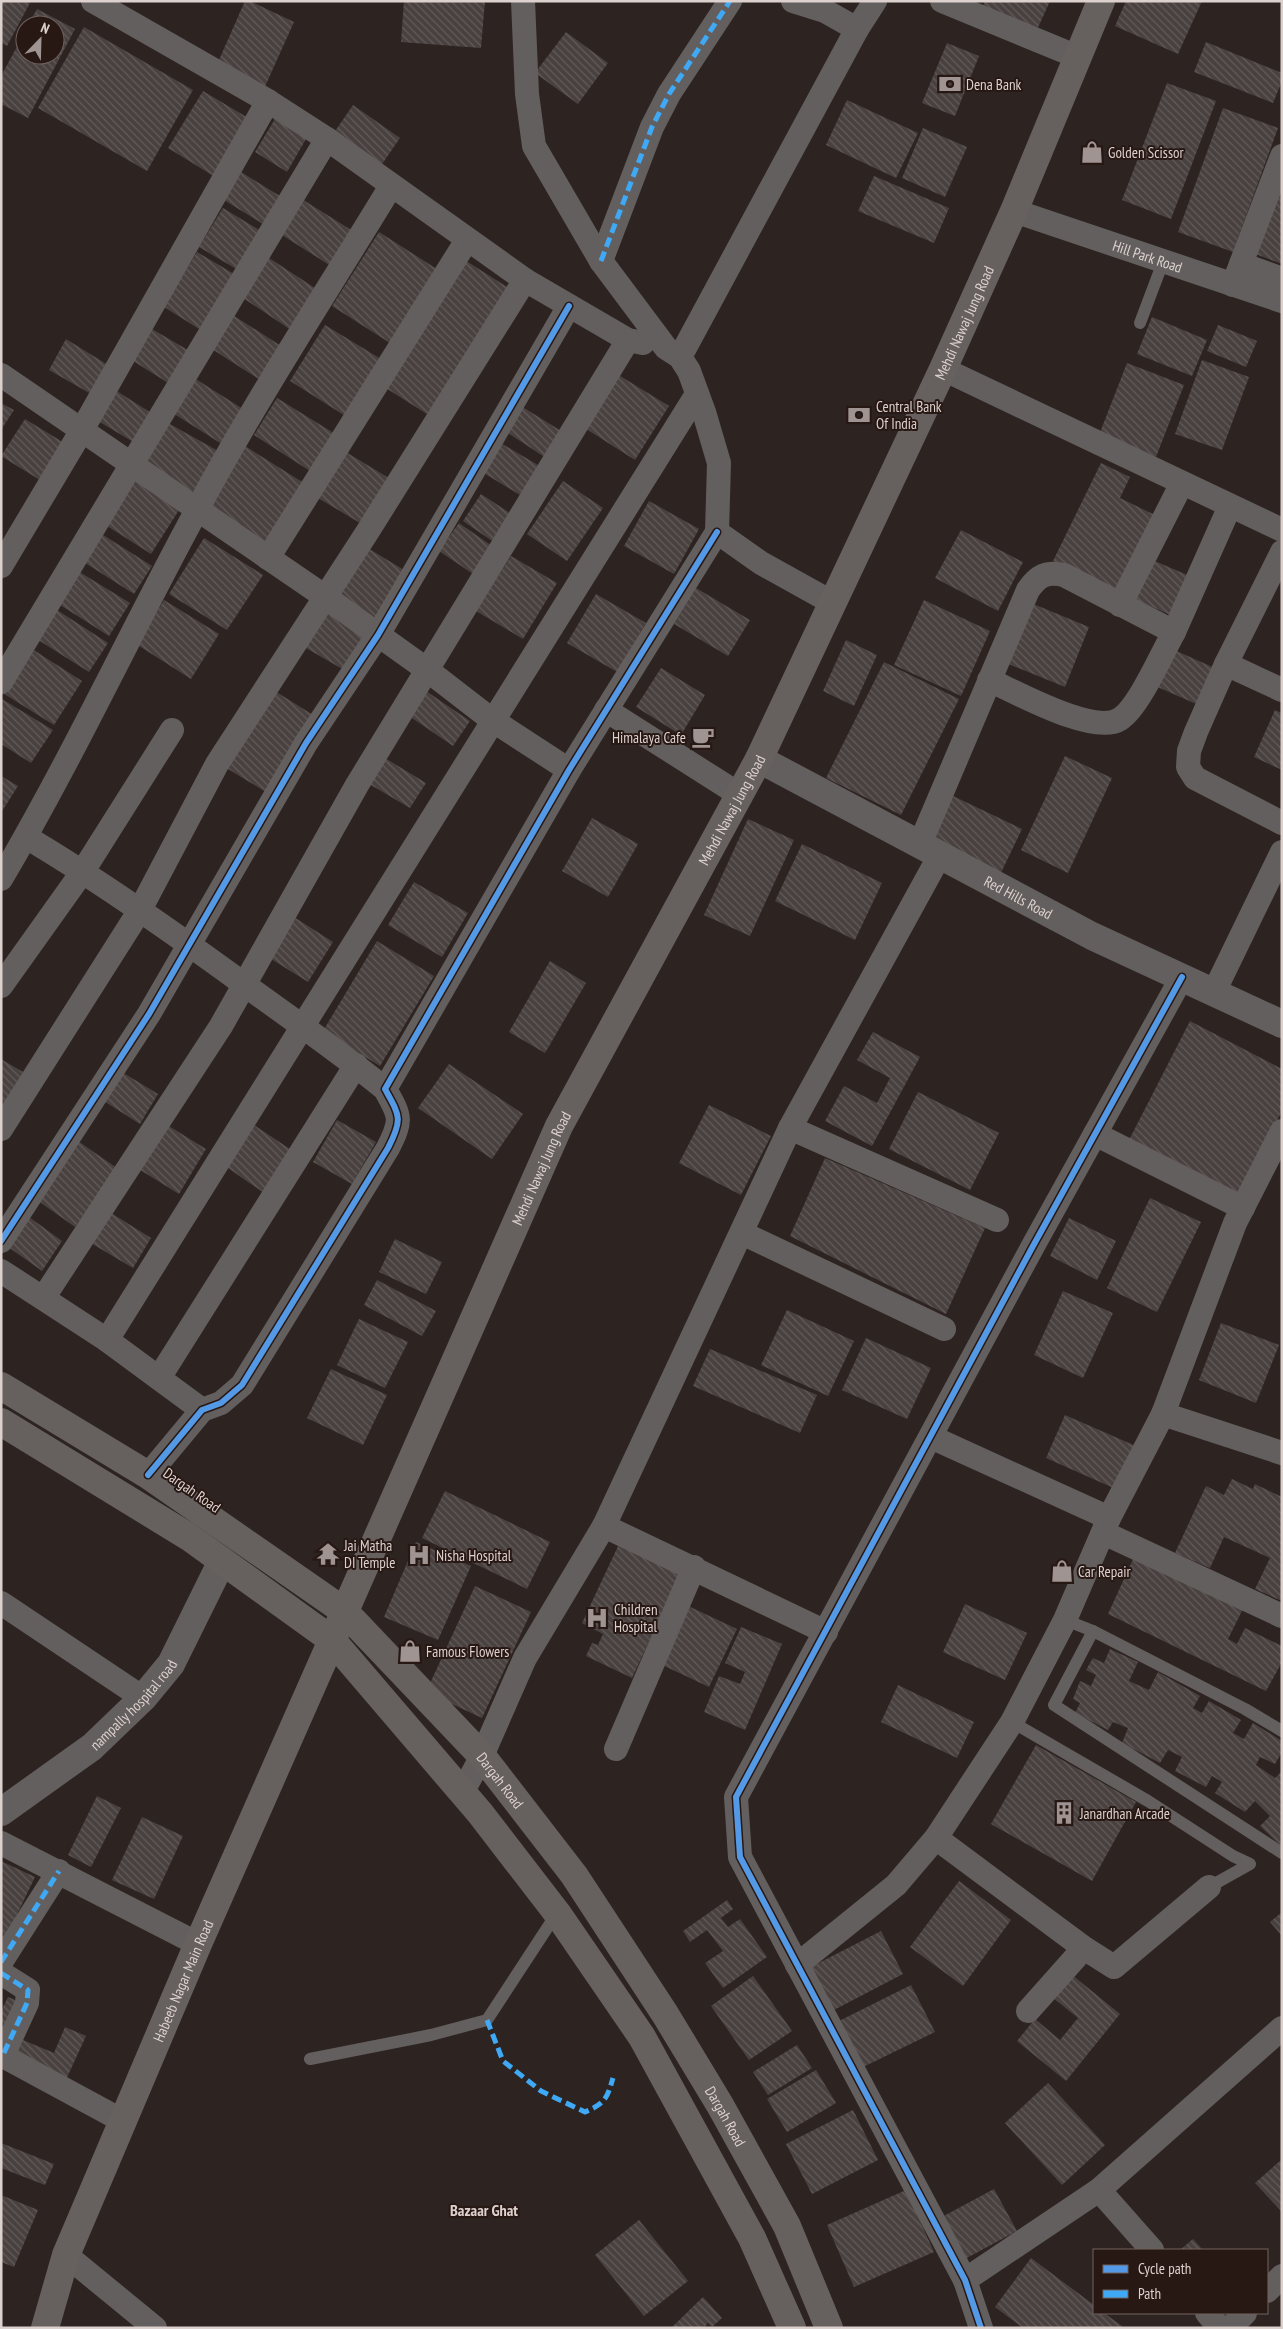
<svg xmlns="http://www.w3.org/2000/svg" width="1283" height="2329" font-family="'PT Sans Narrow',sans-serif">
  <defs>
    <pattern id="building-back-hatch" width="6" height="6" patternUnits="userSpaceOnUse" patternTransform="scale(1.25)"><rect width="6" height="6" fill="#49413f"/><path d="M-1 5l2 2M0 0l6 6M5-1l2 2" fill="none" stroke="#635b5a"/></pattern>
  </defs>
  <rect width="100%" height="100%" fill="#2d2422"/>
  <g fill="url(#building-back-hatch)">
    <polygon points="1,1 31,1 7,46 1,43"/>
    <polygon points="245,1 250,1 294,22 263,91 215,69"/>
    <polygon points="404,1 485,1 481,48 401,42"/>
    <polygon points="985,1 1050,1 1036,32 982,8"/>
    <polygon points="1126,1 1202,1 1178,54 1115,26"/>
    <polygon points="37,9 75,29 28,118 1,104 1,76 25,32 25,55 55,55 55,25 28,25"/>
    <polygon points="84,27 193,90 147,171 38,108"/>
    <polygon points="566,32 608,63 578,104 535,73"/>
    <polygon points="1206,42 1282,73 1282,81 1273,103 1194,72"/>
    <polygon points="947,43 979,56 955,116 922,103"/>
    <polygon points="1167,83 1216,101 1171,219 1122,200"/>
    <polygon points="203,91 255,122 220,180 168,148"/>
    <polygon points="847,100 918,133 896,178 826,145"/>
    <polygon points="353,105 400,138 378,170 331,137"/>
    <polygon points="1223,108 1278,128 1233,252 1178,232"/>
    <polygon points="275,119 306,139 287,172 255,152"/>
    <polygon points="923,128 967,147 945,197 902,178"/>
    <polygon points="241,172 288,201 271,229 224,200"/>
    <polygon points="874,176 949,208 934,243 858,211"/>
    <polygon points="1282,178 1282,264 1253,253"/>
    <polygon points="297,196 356,233 334,268 274,230"/>
    <polygon points="223,208 261,231 238,270 199,247"/>
    <polygon points="379,232 440,271 393,345 332,306"/>
    <polygon points="197,252 241,278 207,334 164,307"/>
    <polygon points="263,254 321,292 294,332 237,294"/>
    <polygon points="463,259 512,290 430,416 381,385"/>
    <polygon points="228,312 289,351 268,385 207,346"/>
    <polygon points="1152,317 1207,340 1192,376 1137,354"/>
    <polygon points="325,325 386,362 350,419 290,381"/>
    <polygon points="1218,325 1257,341 1246,367 1207,351"/>
    <polygon points="152,329 193,353 173,386 133,361"/>
    <polygon points="66,339 108,365 91,394 49,370"/>
    <polygon points="1202,360 1249,377 1222,450 1175,434"/>
    <polygon points="1127,363 1184,385 1156,457 1099,435"/>
    <polygon points="617,374 669,406 635,460 583,427"/>
    <polygon points="191,376 251,414 228,448 168,410"/>
    <polygon points="112,388 153,414 135,443 93,418"/>
    <polygon points="277,398 337,435 313,473 254,435"/>
    <polygon points="1,403 14,410 1,430"/>
    <polygon points="521,406 566,434 549,460 505,431"/>
    <polygon points="25,419 66,444 43,482 1,456"/>
    <polygon points="168,423 220,452 195,493 143,462"/>
    <polygon points="499,442 543,468 525,498 482,472"/>
    <polygon points="245,446 307,485 269,545 206,506"/>
    <polygon points="341,449 392,480 365,526 313,495"/>
    <polygon points="1101,463 1130,477 1120,498 1159,517 1120,594 1053,561"/>
    <polygon points="133,478 181,507 151,554 104,524"/>
    <polygon points="563,481 603,508 567,561 527,534"/>
    <polygon points="481,494 516,517 498,545 463,521"/>
    <polygon points="649,501 699,529 674,574 624,546"/>
    <polygon points="459,523 492,546 473,574 439,551"/>
    <polygon points="961,530 1023,562 998,611 935,578"/>
    <polygon points="100,533 152,566 134,594 82,561"/>
    <polygon points="204,538 263,575 227,630 169,594"/>
    <polygon points="366,547 409,573 380,622 337,596"/>
    <polygon points="511,556 557,583 523,639 476,611"/>
    <polygon points="1150,559 1192,577 1175,617 1132,598"/>
    <polygon points="78,571 130,603 109,636 57,603"/>
    <polygon points="696,588 750,620 728,656 674,624"/>
    <polygon points="596,594 646,623 617,672 567,643"/>
    <polygon points="164,600 219,634 191,679 136,644"/>
    <polygon points="924,600 990,631 961,696 894,665"/>
    <polygon points="1031,603 1089,627 1065,687 1006,663"/>
    <polygon points="323,605 368,632 344,670 299,644"/>
    <polygon points="54,608 108,643 89,672 35,638"/>
    <polygon points="846,640 877,655 854,706 823,691"/>
    <polygon points="29,647 82,681 54,725 1,692"/>
    <polygon points="1170,648 1219,670 1203,707 1153,685"/>
    <polygon points="884,662 959,699 901,815 826,778"/>
    <polygon points="661,668 705,695 681,735 636,707"/>
    <polygon points="270,688 318,718 271,795 223,766"/>
    <polygon points="426,691 470,721 453,746 409,716"/>
    <polygon points="2,699 53,730 31,763 1,744"/>
    <polygon points="1275,710 1282,713 1282,770 1254,757"/>
    <polygon points="380,755 426,783 410,808 364,781"/>
    <polygon points="1065,756 1112,778 1068,873 1021,850"/>
    <polygon points="1,776 18,786 1,813"/>
    <polygon points="951,795 1022,829 1000,875 929,841"/>
    <polygon points="592,818 638,844 608,897 562,871"/>
    <polygon points="748,819 794,840 750,936 704,915"/>
    <polygon points="802,844 882,883 855,940 775,901"/>
    <polygon points="414,882 468,913 442,957 388,925"/>
    <polygon points="294,917 333,942 308,982 268,957"/>
    <polygon points="377,941 434,976 380,1066 323,1031"/>
    <polygon points="550,961 586,983 545,1053 509,1032"/>
    <polygon points="1190,1021 1282,1069 1282,1111 1236,1198 1128,1142"/>
    <polygon points="873,1032 920,1057 872,1146 825,1121 844,1086 877,1103 890,1078 857,1060"/>
    <polygon points="1,1059 23,1072 1,1110"/>
    <polygon points="449,1064 523,1114 492,1159 418,1108"/>
    <polygon points="117,1069 158,1094 140,1124 99,1098"/>
    <polygon points="918,1092 999,1133 970,1190 889,1149"/>
    <polygon points="709,1105 771,1136 741,1195 679,1163"/>
    <polygon points="337,1120 376,1142 352,1184 313,1162"/>
    <polygon points="164,1123 206,1149 179,1194 137,1168"/>
    <polygon points="254,1125 296,1153 267,1195 225,1166"/>
    <polygon points="75,1139 117,1168 75,1227 34,1198"/>
    <polygon points="825,1158 985,1228 946,1314 790,1236"/>
    <polygon points="1150,1198 1201,1222 1157,1312 1107,1288"/>
    <polygon points="108,1211 151,1238 133,1268 89,1242"/>
    <polygon points="25,1214 62,1241 42,1271 4,1244"/>
    <polygon points="1069,1218 1116,1241 1097,1280 1050,1256"/>
    <polygon points="395,1239 442,1262 426,1294 379,1272"/>
    <polygon points="377,1280 436,1311 422,1336 364,1305"/>
    <polygon points="1063,1291 1113,1313 1083,1378 1034,1355"/>
    <polygon points="787,1310 854,1341 828,1396 761,1365"/>
    <polygon points="359,1319 408,1342 385,1388 337,1365"/>
    <polygon points="1221,1323 1279,1345 1256,1403 1199,1380"/>
    <polygon points="866,1338 931,1368 907,1419 842,1390"/>
    <polygon points="710,1349 817,1395 800,1433 693,1386"/>
    <polygon points="331,1369 387,1395 363,1445 307,1418"/>
    <polygon points="1065,1415 1138,1447 1118,1490 1046,1458"/>
    <polygon points="1232,1479 1253,1489 1255,1484 1282,1497 1282,1601 1255,1589 1270,1558 1224,1537 1210,1568 1175,1553 1206,1486 1224,1495"/>
    <polygon points="445,1491 550,1542 527,1589 422,1538"/>
    <polygon points="416,1542 471,1566 438,1640 384,1617"/>
    <polygon points="619,1544 681,1573 632,1678 586,1656 592,1643 598,1645 603,1634 582,1623"/>
    <polygon points="1135,1555 1244,1607 1228,1639 1237,1644 1245,1628 1282,1646 1282,1662 1266,1691 1108,1614"/>
    <polygon points="475,1586 531,1612 482,1718 426,1692"/>
    <polygon points="684,1604 737,1629 709,1687 656,1662"/>
    <polygon points="965,1604 1027,1633 1005,1680 943,1652"/>
    <polygon points="741,1627 782,1644 745,1730 704,1712 719,1676 740,1684 745,1672 725,1663"/>
    <polygon points="1110,1649 1138,1662 1129,1681 1149,1690 1158,1672 1200,1696 1193,1708 1202,1713 1209,1701 1241,1720 1233,1733 1244,1739 1253,1723 1282,1741 1282,1752 1275,1764 1260,1757 1256,1765 1275,1778 1282,1771 1282,1847 1260,1826 1270,1816 1255,1801 1245,1812 1215,1793 1222,1782 1212,1776 1206,1787 1175,1771 1182,1757 1168,1750 1160,1763 1122,1743 1128,1728 1113,1722 1108,1730 1075,1713 1080,1703 1073,1699 1080,1681 1091,1686 1096,1675 1086,1670 1093,1658 1104,1663"/>
    <polygon points="898,1685 974,1722 957,1758 881,1722"/>
    <polygon points="1036,1745 1136,1802 1092,1881 991,1824"/>
    <polygon points="97,1796 121,1808 91,1867 68,1855"/>
    <polygon points="142,1817 183,1836 154,1899 112,1880"/>
    <polygon points="1,1861 35,1877 1,1948"/>
    <polygon points="959,1881 1011,1920 963,1986 910,1947"/>
    <polygon points="727,1900 733,1909 721,1918 728,1927 740,1919 767,1957 723,1988 705,1963 723,1951 707,1930 690,1942 683,1931"/>
    <polygon points="1282,1912 1282,1936 1270,1922"/>
    <polygon points="881,1931 903,1974 832,2011 809,1968"/>
    <polygon points="1071,1974 1120,2014 1066,2081 1017,2041 1035,2019 1060,2040 1078,2018 1052,1997"/>
    <polygon points="753,1976 792,2031 749,2060 711,2006"/>
    <polygon points="911,1985 935,2032 857,2070 833,2024"/>
    <polygon points="8,1997 25,2004 1,2049 1,2011"/>
    <polygon points="65,2027 86,2036 65,2082 7,2056 16,2037 54,2053"/>
    <polygon points="797,2045 812,2068 768,2095 753,2072"/>
    <polygon points="816,2070 836,2103 787,2132 767,2099"/>
    <polygon points="1048,2083 1105,2145 1062,2185 1005,2123"/>
    <polygon points="853,2110 878,2160 812,2194 786,2144"/>
    <polygon points="1,2143 54,2164 45,2185 1,2168"/>
    <polygon points="1282,2159 1282,2212 1255,2183"/>
    <polygon points="994,2189 1017,2231 963,2260 940,2218"/>
    <polygon points="906,2190 934,2252 854,2287 827,2225"/>
    <polygon points="1,2195 38,2210 14,2267 1,2262"/>
    <polygon points="639,2220 688,2281 644,2316 595,2255"/>
    <polygon points="1193,2239 1203,2250 1180,2250"/>
    <polygon points="1031,2258 1094,2305 1094,2313 1104,2313 1122,2326 1121,2328 1023,2328 995,2307"/>
    <polygon points="703,2297 722,2318 712,2327 708,2323 704,2328 671,2328"/>
  </g>
  <g fill="none" stroke-linecap="round" stroke-linejoin="round">
    <g stroke="#635f5e" stroke-width="12">
      <polyline points="1140,323 1163,262"/>
      <polyline points="1065,1620 1093,1631 1245,1709 1282,1731"/>
      <polyline points="1093,1631 1054,1705 1282,1853"/>
      <polyline points="1012,1722 1148,1801 1233,1856 1250,1864 1209,1887"/>
      <polyline points="310,2059 431,2035 487,2020 557,1913"/>
    </g>
    <g stroke="#635f5e" stroke-width="24">
      <polyline points="93,1 268,101 327,139 525,280 628,340 643,343"/>
      <polyline points="523,1 527,94 534,146 601,261 666,348 680,357 689,371 704,412 719,463 717,532 761,563 833,603"/>
      <polyline points="793,1 825,11 857,29"/>
      <polyline points="942,1 1078,57"/>
      <path id="s1" d="M1014,211L1282,301"/>
      <polyline points="601,261 652,127 669,94 730,1"/>
      <polyline points="1241,264 1282,279"/>
      <polyline points="1233,285 1282,156"/>
      <polyline points="680,357 857,29 875,1"/>
      <polyline points="943,369 1282,530"/>
      <polyline points="1,375 324,596 426,669 492,720 569,770"/>
      <polyline points="1282,552 1226,664 1196,732 1189,751 1188,767 1195,778 1282,823"/>
      <polyline points="268,558 467,240"/>
      <polyline points="1,566 82,430 268,101"/>
      <polyline points="1120,605 1182,483"/>
      <polyline points="1174,632 1230,506"/>
      <polyline points="1226,664 1282,690"/>
      <polyline points="1,682 327,139"/>
      <polyline points="606,710 740,795"/>
      <path d="M26,837C102,882 174,933 245,985C292,1019 340,1052 385,1089"/>
      <path d="M920,844L1028,590C1038,576 1046,571 1064,575L1174,632C1162,653 1139,707 1120,719C1094,736 1016,692 989,680"/>
      <path d="M1,879C72,759 131,631 198,508C257,398 326,293 391,186"/>
      <polyline points="1,986 83,871 172,730"/>
      <polyline points="1214,992 1282,852"/>
      <polyline points="790,1128 997,1220"/>
      <polyline points="1,1129 140,910 217,764 368,531 525,280"/>
      <polyline points="1095,1134 1243,1208"/>
      <polyline points="742,1233 944,1329"/>
      <polyline points="1,1241 149,1014 306,743 378,635 569,306"/>
      <polyline points="1,1271 107,1340 202,1410"/>
      <polyline points="44,1297 221,1026 357,785 628,340"/>
      <polyline points="107,1340 697,394"/>
      <polyline points="159,1378 356,1065"/>
      <polyline points="1163,1414 1282,1453"/>
      <polyline points="931,1437 1109,1518"/>
      <path d="M148,1475L202,1410L221,1403L242,1385L388,1148C403,1119 400,1116 385,1089L569,770L717,532"/>
      <polyline points="604,1526 826,1632"/>
      <polyline points="1104,1533 1282,1616"/>
      <polyline points="1,1603 143,1698"/>
      <polyline points="616,1749 694,1567"/>
      <polyline points="462,1793 482,1756 525,1658 604,1526 790,1128 940,855"/>
      <polyline points="936,1838 1084,1948 1114,1967 1209,1887"/>
      <polyline points="1,1843 198,1944"/>
      <polyline points="1,1962 59,1871"/>
      <polyline points="797,1965 896,1885 936,1838 1012,1722 1065,1620 1109,1518 1163,1414 1235,1223 1282,1131"/>
      <polyline points="1,1973 28,1990 27,2003 3,2055"/>
      <polyline points="1028,2011 1084,1948"/>
      <polyline points="1,2055 123,2121"/>
      <polyline points="1099,2190 1152,2250"/>
      <polyline points="66,2255 155,2328"/>
      <polyline points="965,2280 1099,2190 1282,2028"/>
      <polyline points="1267,2291 1282,2276"/>
      <polyline points="1207,2313 1220,2328"/>
      <polyline points="981,2328 965,2280 740,1857 736,1797 1033,1246 1182,977"/>
      <polyline points="1230,2328 1245,2313"/>
    </g>
    <g stroke="#635f5e" stroke-width="28">
      <path id="s2" d="M759,759L1092,936L1282,1024"/>
      <path id="s3" d="M1,1812L92,1747L143,1698L171,1664L222,1561"/>
    </g>
    <g stroke="#66605f" stroke-width="28">
      <path id="s4" d="M1,1386L148,1475L344,1611L482,1756L574,1875L665,2014L720,2105L787,2226L829,2328"/>
      <polyline points="1,1422 189,1537 332,1640 480,1813 557,1913 642,2037 752,2238 792,2328"/>
      <path id="s5" d="M45,2328L66,2255L198,1944L559,1126L759,759L943,369L1014,211L1101,1"/>
    </g>
    <g stroke="#3fa9f5" stroke-width="5" stroke-dasharray="10 5" stroke-linecap="butt">
      <polyline points="601,261 652,127 669,94 730,1"/>
      <polyline points="1,1962 59,1871"/>
      <polyline points="1,1973 28,1990 27,2003 3,2055"/>
      <path d="M487,2020L503,2061L541,2091L585,2112C606,2103 607,2098 613,2078"/>
    </g>
    <defs>
      <g id="cycleway">
        <polyline points="1,1241 149,1014 306,743 378,635 569,306"/>
        <path d="M148,1475L202,1410L221,1403L242,1385L388,1148C403,1119 400,1116 385,1089L569,770L717,532"/>
        <polyline points="981,2328 965,2280 740,1857 736,1797 1033,1246 1182,977"/>
      </g>
    </defs>
    <use href="#cycleway" stroke="#281814" stroke-width="9"/>
    <use href="#cycleway" stroke="#5399e6" stroke-width="6"/>
  </g>
  <defs>
    <symbol id="bank-bare" viewBox="-9 -9 18 18"><path d="M-6-4H6V4H-6ZM0-2.3a2.3 2.3 0 1 0 0 4.6a2.3 2.3 0 1 0 0-4.6Z" fill="#9f9492" stroke="#281814" stroke-width="2.5" paint-order="stroke"/></symbol>
    <symbol id="shop-bare" viewBox="-9 -9 18 18"><path d="M-5-2.5h2.3a2.7 3.5 0 0 1 5.4 0H5L5.5 6h-11ZM-1.5-2.5h3a1.5 2.3 0 0 0-3 0Z" fill="#9f9492" stroke="#281814" stroke-width="2.5" paint-order="stroke"/></symbol>
    <symbol id="cafe-bare" viewBox="-9 -9 18 18"><path d="M-5.5-4.5H6V0H3Q3 3.5 0 3.5H-2.5Q-5.5 3.5-5.5 0ZM3-3.2v2h1.7v-2ZM-6 4.5H4V6H-6Z" fill="#9f9492" stroke="#281814" stroke-width="2.5" paint-order="stroke"/></symbol>
    <symbol id="temple-bare" viewBox="-9 -9 18 18"><path d="M0-6L5-2H3V0L6.5 2.5H4V6H1.5V3h-3V6H-4V2.5H-6.5L-3 0V-2H-5Z" fill="#9f9492" stroke="#281814" stroke-width="2.5" paint-order="stroke"/></symbol>
    <symbol id="hospital-bare" viewBox="-9 -9 18 18"><path d="M-5-5h3v3.5h4V-5h3V5h-3V1.5h-4V5h-3Z" fill="#9f9492" stroke="#281814" stroke-width="2.5" paint-order="stroke"/></symbol>
    <symbol id="building-bare" viewBox="-9 -9 18 18"><path d="M-4-6H4V6H1V3H-1V6H-4ZM-2.5-4.3h1.7v1.8h-1.7ZM.8-4.3h1.7v1.8H.8ZM-2.5-1h1.7V.8h-1.7ZM.8-1h1.7V.8H.8Z" fill="#9f9492" stroke="#281814" stroke-width="2.5" paint-order="stroke"/></symbol>
  </defs>
  <g fill-rule="evenodd">
    <use href="#bank-bare" x="934" y="68" width="32" height="32"/>
    <use href="#shop-bare" x="1076" y="136" width="32" height="32"/>
    <use href="#bank-bare" x="843" y="399" width="32" height="32"/>
    <use href="#cafe-bare" x="687" y="721" width="32" height="32"/>
    <use href="#temple-bare" x="312" y="1538" width="32" height="32"/>
    <use href="#hospital-bare" x="403" y="1539" width="32" height="32"/>
    <use href="#shop-bare" x="1046" y="1555" width="32" height="32"/>
    <use href="#hospital-bare" x="581" y="1602" width="32" height="32"/>
    <use href="#shop-bare" x="394" y="1635" width="32" height="32"/>
    <use href="#building-bare" x="1048" y="1797" width="32" height="32"/>
  </g>
  <g text-anchor="middle" dominant-baseline="central" stroke-width="4" stroke-linejoin="round" paint-order="stroke">
    <g font-size="15" fill="#ddd1ce" stroke="#281814" text-anchor="start">
      <text x="966" y="84">Dena Bank</text>
      <text x="1108" y="152">Golden Scissor</text>
      <text x="876" y="406">Central Bank<tspan x="876" dy="17">Of India</tspan></text>
      <text x="686" y="737" text-anchor="end">Himalaya Cafe</text>
      <text x="344" y="1545">Jai Matha<tspan x="344" dy="17">DI Temple</tspan></text>
      <text x="436" y="1555">Nisha Hospital</text>
      <text x="1078" y="1571">Car Repair</text>
      <text x="614" y="1609">Children<tspan x="614" dy="17">Hospital</tspan></text>
      <text x="426" y="1651">Famous Flowers</text>
      <text x="1080" y="1813">Janardhan Arcade</text>
    </g>
    <g font-size="15" fill="#ddd1ce" stroke="#281814">
      <text stroke="none"><textPath href="#s1" startOffset="141">Hill Park Road</textPath></text>
      <text stroke="none"><textPath href="#s5" startOffset="2208">Mehdi Nawaj Jung Road</textPath></text>
      <text stroke="none"><textPath href="#s5" startOffset="1668">Mehdi Nawaj Jung Road</textPath></text>
      <text stroke="none"><textPath href="#s2" startOffset="294">Red Hills Road</textPath></text>
      <text stroke="none"><textPath href="#s5" startOffset="1262">Mehdi Nawaj Jung Road</textPath></text>
      <text transform="translate(192 1490) rotate(35)">Dargah Road</text>
      <text stroke="none"><textPath href="#s3" startOffset="171">nampally hospital road</textPath></text>
      <text stroke="none"><textPath href="#s4" startOffset="641">Dargah Road</textPath></text>
      <text stroke="none"><textPath href="#s5" startOffset="374">Habeeb Nagar Main Road</textPath></text>
      <text stroke="none"><textPath href="#s4" startOffset="1046">Dargah Road</textPath></text>
    </g>
    <g font-size="16" font-weight="bold" fill="#ddd1ce" stroke="#281814">
      <text x="484" y="2210">Bazaar Ghat</text>
    </g>
  </g>
  <rect width="1283" height="2329" fill="none" stroke="#ddd1ce" stroke-width="5"/>
  <rect x="1093" y="2249" width="175" height="65" fill="#281814" stroke="#70625e"/>
  <rect x="1103" y="2265" width="25" height="8" fill="#5399e6" stroke="#70625e"/>
  <text x="1138" y="2274" font-size="15" fill="#ddd1ce">Cycle path</text>
  <rect x="1103" y="2290" width="25" height="8" fill="#3fa9f5" stroke="#70625e"/>
  <text x="1138" y="2299" font-size="15" fill="#ddd1ce">Path</text>
  <g transform="translate(40 40) rotate(23)"><circle r="24" fill="#281814" stroke="#70625e"/>
  <path d="M0-4L9 19L0 12L-9 19Z" fill="#9f9492"/>
  <text y="-8" font-size="14" font-weight="bold" text-anchor="middle" fill="#ddd1ce">N</text>
  </g>
</svg>
